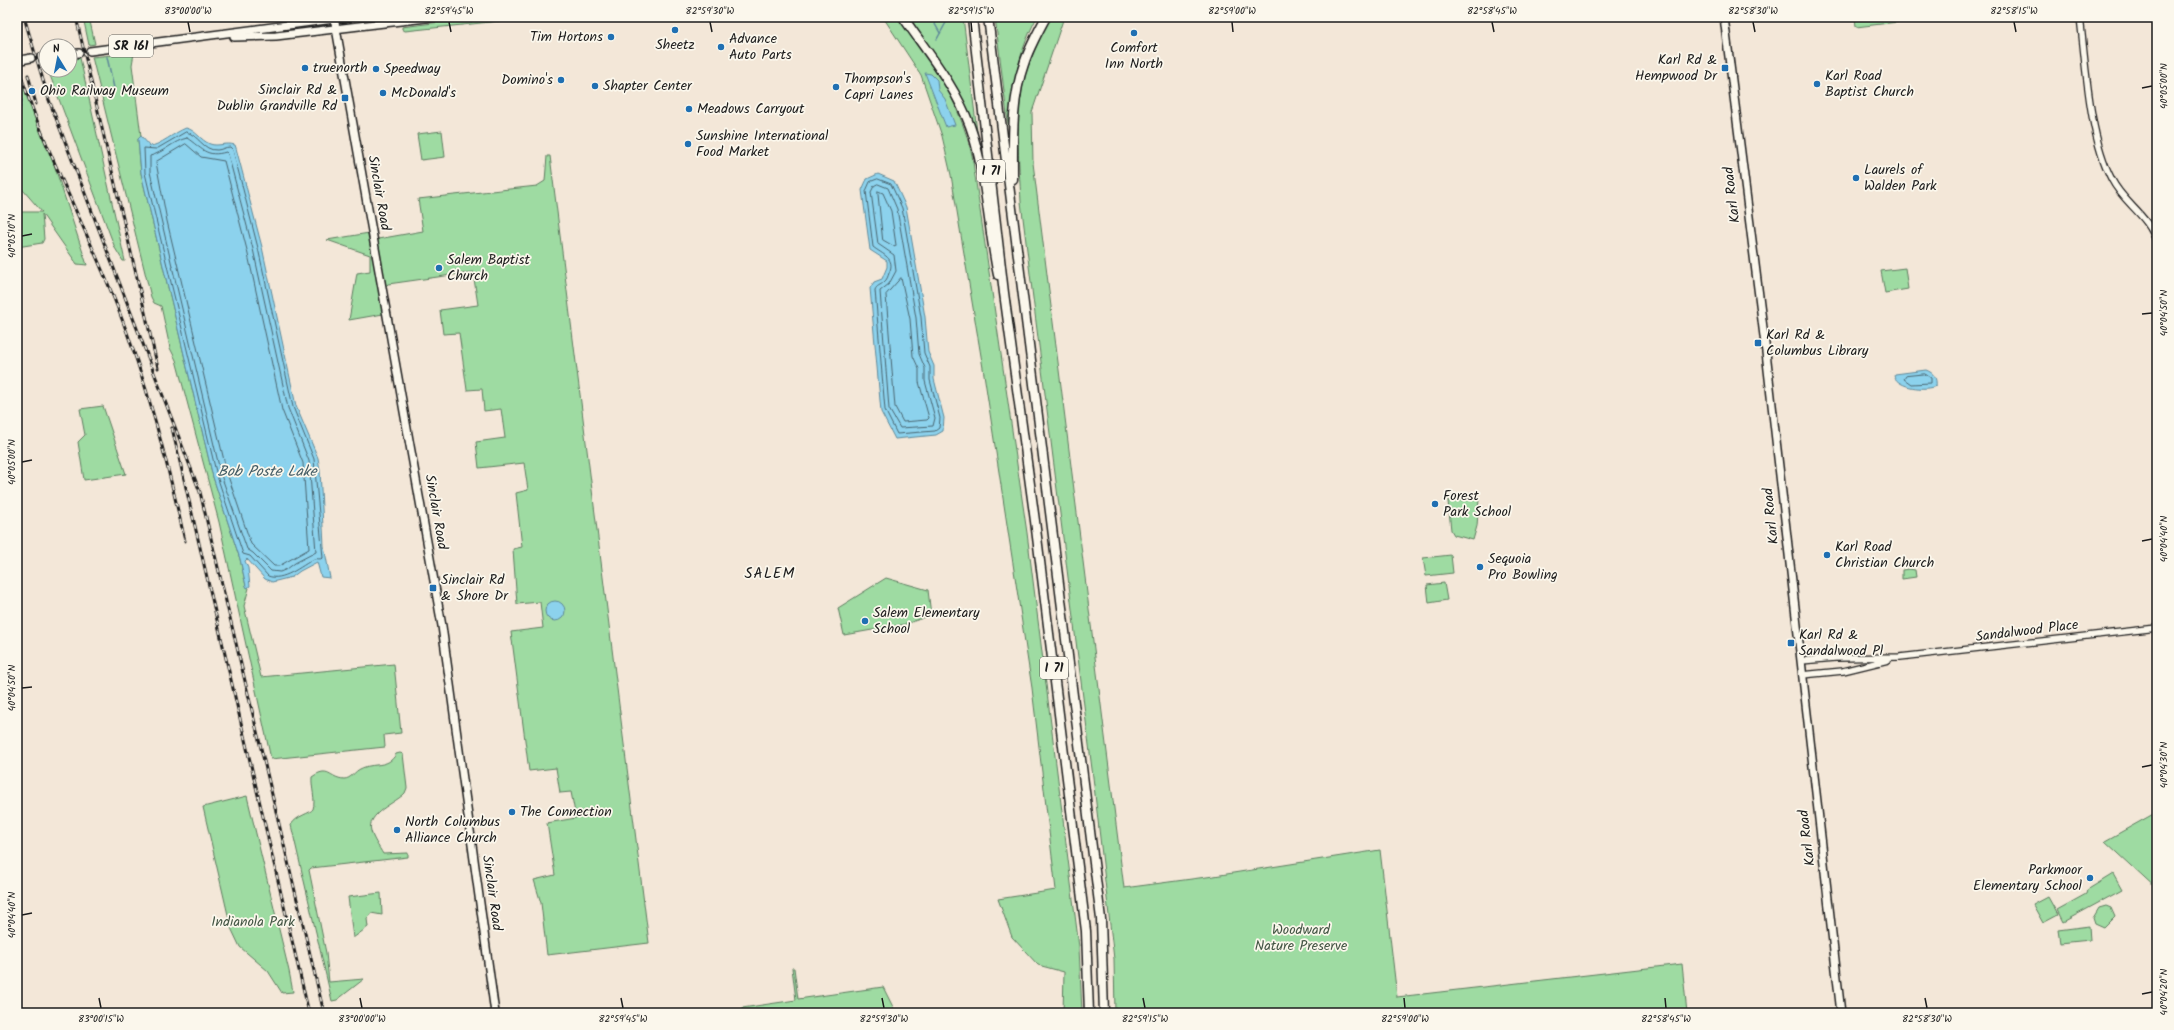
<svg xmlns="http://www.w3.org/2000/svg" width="2174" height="1030" font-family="Kalam,sans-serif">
  <rect width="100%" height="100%" fill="#f3e7d8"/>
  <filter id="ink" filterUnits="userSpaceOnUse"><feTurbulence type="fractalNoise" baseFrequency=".025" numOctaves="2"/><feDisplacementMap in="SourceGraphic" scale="8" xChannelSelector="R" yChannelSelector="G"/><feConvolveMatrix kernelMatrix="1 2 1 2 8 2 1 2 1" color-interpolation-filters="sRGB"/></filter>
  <g filter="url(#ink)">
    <g fill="#9edba2" stroke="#5d7c5f">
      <polygon points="83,17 89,17 95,44 89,45"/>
      <polygon points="538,17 405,31 402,29 402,27 473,18"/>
      <path d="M883,17H898C932,55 960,105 972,155L1027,533L1079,947L1082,1013H1063L1064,972L1038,965L1012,937L998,899L1056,890L1032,688L984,374L951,175L942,136L921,75Z"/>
      <polygon points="912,17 963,17 979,148 948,74 914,24"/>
      <path d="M995,17H1037C1014,61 1013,92 1010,140Z"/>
      <path d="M1051,17H1064L1032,112L1033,163L1124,888L1214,876L1380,850L1397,997L1682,964L1687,1013H1115L1114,959L1093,777L1021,202C1019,161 1014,116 1025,76C1031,55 1041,36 1051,17Z"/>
      <polygon points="1855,17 1898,17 1898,22 1856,27"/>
      <polygon points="134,53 132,65 141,136 138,139 141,173 213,477 240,559 246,586 249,588 244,606 261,677 394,664 401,733 384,735 385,747 271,759 219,522 176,360 170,348 161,306 154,303 151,297 92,57"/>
      <polygon points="80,58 125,261 123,261 115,248 48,70 70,70 70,60"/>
      <polygon points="17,72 46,140 87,265 77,264 42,214 44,239 42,243 17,247 17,212 42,212 17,183"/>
      <polygon points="442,131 445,157 421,160 417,134"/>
      <polygon points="547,156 550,156 649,943 547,955 541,903 534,880 555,875 547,823 576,818 571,792 560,793 556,768 529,771 511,632 543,628 540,602 517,604 513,549 522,547 516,493 528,490 524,463 479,468 476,442 505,438 501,409 484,411 482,389 467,390 459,333 443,334 440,310 478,305 473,272 388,284 380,291 383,314 349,320 357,273 370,271 370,255 327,240 369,233 378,239 423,231 418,199 537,186 545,181"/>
      <polygon points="1905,268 1908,289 1885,293 1881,271"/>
      <polygon points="103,406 126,474 84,480 78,442 85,435 80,409"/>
      <polygon points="1479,499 1477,526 1473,540 1454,535 1451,530 1448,501"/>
      <polygon points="1451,555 1453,573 1426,576 1423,558"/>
      <polygon points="1909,569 1915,570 1916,577 1902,579 1902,570"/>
      <polygon points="886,578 928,590 931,615 906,624 844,635 838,608"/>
      <polygon points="1444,583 1447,600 1429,603 1427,585"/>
      <path d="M400,753L403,754L407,788L405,793C396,803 366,813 371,831C373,839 379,847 383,854L408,853V857L311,868L309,870L326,953L329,982L364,979L337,1000L332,1001L291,825C297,815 310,814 313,809C316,800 311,787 312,777C329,765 329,778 344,779C351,779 355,771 360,769C373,762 388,769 396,754Z"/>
      <polygon points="247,796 289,971 293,992 282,993 268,971 240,947 231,928 203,807"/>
      <polygon points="2157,812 2157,889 2105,841"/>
      <polygon points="2113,874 2122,890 2063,922 2057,910 2086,894 2087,890"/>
      <polygon points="381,893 382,915 371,913 367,919 368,927 353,938 348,897"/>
      <polygon points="2048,897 2058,915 2043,923 2033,905"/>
      <polygon points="2106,906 2111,908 2115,917 2104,928 2095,924 2093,918 2099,908"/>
      <polygon points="2089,926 2090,940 2060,943 2058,930"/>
      <polygon points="792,968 794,968 798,999 883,987 896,1013 743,1013 742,1008 796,1000"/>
    </g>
    <g fill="#8cd2ed" stroke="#5f8999">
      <polygon points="925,73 931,74 937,80 938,90 945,99 955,125 946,127"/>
      <path d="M186,128C196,130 200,140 210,144C218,147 226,142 235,145L236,148L262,247L296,406L318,458L320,470L324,546L330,578L321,577L317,562L300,571L292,577L272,582L265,579L247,559L245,561L248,568L250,586L247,588L246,586L240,559L213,477L141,173L138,139L141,136L150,146C159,146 175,132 186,128Z"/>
      <polygon points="878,174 894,181 906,207 925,317 928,352 934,366 934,379 944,418 943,431 936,435 895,439 881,412 870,288 874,282 882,279 887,267 887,261 870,250 862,190 867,179"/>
      <path d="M1926,370C1934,373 1937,378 1936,386C1925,391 1898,388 1894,376L1895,374Z"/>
      <circle cx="555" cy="611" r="10"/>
    </g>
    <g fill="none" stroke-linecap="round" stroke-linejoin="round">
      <g stroke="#496570" stroke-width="1">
        <path d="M186,132C198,134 203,151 217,150C221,150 225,147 230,147L233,150L258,248L293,407L314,459L323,558C319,560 318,558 314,559C301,566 283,582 268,576L250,556L243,554L217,476L145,173L144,148L156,149Z"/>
        <path d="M187,138C202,148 206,158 226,152L228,154L253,249L288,408L309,461L316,552L295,563L287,569L280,572L271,571L253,553L247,549L221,475L150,172V156C163,153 173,141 187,138Z"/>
        <polygon points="186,144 201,157 224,161 247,250 282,410 303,463 309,549 279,566 274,566 251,544 227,473 167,221 156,162"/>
        <path d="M878,179L891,184L902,208L921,317L924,353L930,367V380L940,418L939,428L935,431L897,434L885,410L875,290C877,285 880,286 884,282C887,280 888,276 889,273C896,258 883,255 873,247L866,191L870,182Z"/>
        <polygon points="878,184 888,188 897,209 916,318 919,354 925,368 925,381 935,418 933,426 900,428 889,409 880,291 889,284 896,271 894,255 878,244 871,192 874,186"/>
        <polygon points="878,191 883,193 891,211 896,245 895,247 883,240"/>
        <polygon points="901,278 910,319 913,356 919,369 919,382 929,418 927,420 903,422 895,407 886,295"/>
        <polygon points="1925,374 1931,378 1931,383 1911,384 1904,379 1906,376"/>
      </g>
      <g stroke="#5f8999" stroke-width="1.5">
        <polyline points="931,17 940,33"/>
        <polyline points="937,39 948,19"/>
        <polyline points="107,57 114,88"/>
        <polyline points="17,123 22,100"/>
      </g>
      <defs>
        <g id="minor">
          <path d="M2080,17C2086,66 2089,137 2112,180C2124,204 2150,216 2157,244"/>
          <polyline points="1801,661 1835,658 1900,657 2157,628"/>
          <polyline points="1802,675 1843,671 1888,660"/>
        </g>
        <g id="major">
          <polyline points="334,17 442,626 495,1013"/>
          <polyline points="1724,17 1766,352 1841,1013"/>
          <polyline points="234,37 276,36 434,17"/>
          <polyline points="90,51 349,17"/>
          <polyline points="70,54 79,53"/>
          <polyline points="41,57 46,57"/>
          <polyline points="21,60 31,58"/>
        </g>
        <g id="highway">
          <path d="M903,17C927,52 955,85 970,126C986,170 988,228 998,275"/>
          <polyline points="972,17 1004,293 1035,521 1086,931 1089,1013"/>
          <polyline points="988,17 1101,919 1104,1013"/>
          <path d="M1013,179C1013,142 1011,100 1024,64C1029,48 1038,32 1046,17"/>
        </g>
      </defs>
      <use href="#minor" stroke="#1c1c1c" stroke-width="8"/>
      <use href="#major" stroke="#1c1c1c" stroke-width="10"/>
      <use href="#highway" stroke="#1c1c1c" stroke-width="11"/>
      <use href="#minor" stroke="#fbf7ec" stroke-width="5.5"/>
      <use href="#major" stroke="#fbf7ec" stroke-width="7"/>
      <use href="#highway" stroke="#fbf7ec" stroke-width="8"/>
      <defs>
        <g id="rail">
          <polyline points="24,17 49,100 200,492 324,1013"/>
          <polyline points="76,17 158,368"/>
          <path d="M17,63C42,147 85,224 117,306C147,382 167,461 185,541"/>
          <polyline points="28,75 36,104"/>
          <polyline points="172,428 309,1013"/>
        </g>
      </defs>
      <use href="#rail" stroke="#1c1c1c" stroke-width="3"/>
      <use href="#rail" stroke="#fbf7ec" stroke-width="1.5" stroke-dasharray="4.5" stroke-linecap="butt"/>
    </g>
  </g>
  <path fill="none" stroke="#1c1c1c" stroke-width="1.5" d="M188,22L190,32M449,22L451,32M710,22L712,32M971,22L972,32M1232,22L1233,32M1492,22L1494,32M1753,22L1755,32M2014,22L2016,32M2142,88L2152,86M22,236L32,234M2142,314L2152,313M22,462L32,460M2142,541L2152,539M22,688L32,687M2142,767L2152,765M22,915L32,913M2142,994L2152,992M99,998L101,1008M360,998L362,1008M621,998L623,1008M882,998L884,1008M1143,998L1145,1008M1404,998L1405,1008M1665,998L1666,1008M1925,998L1927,1008"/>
  <g fill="#1f6fb2" stroke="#fbf7ec" stroke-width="1.5">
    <circle cx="675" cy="30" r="4"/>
    <circle cx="1134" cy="33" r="4"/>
    <circle cx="611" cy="37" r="4"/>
    <circle cx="721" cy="47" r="4"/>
    <circle cx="305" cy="68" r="4"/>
    <rect x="1721" y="64" width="8" height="8" rx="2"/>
    <circle cx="376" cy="69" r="4"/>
    <circle cx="561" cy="80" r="4"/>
    <circle cx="1817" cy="84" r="4"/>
    <circle cx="595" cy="86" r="4"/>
    <circle cx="836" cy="87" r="4"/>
    <circle cx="32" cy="91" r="4"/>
    <circle cx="383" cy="93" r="4"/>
    <rect x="341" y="94" width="8" height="8" rx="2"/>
    <circle cx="689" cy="109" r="4"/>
    <circle cx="688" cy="144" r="4"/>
    <circle cx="1856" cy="178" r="4"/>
    <circle cx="439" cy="268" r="4"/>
    <rect x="1754" y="339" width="8" height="8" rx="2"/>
    <circle cx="1435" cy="504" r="4"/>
    <circle cx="1827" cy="555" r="4"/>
    <circle cx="1480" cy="567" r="4"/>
    <rect x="429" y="584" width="8" height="8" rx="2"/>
    <circle cx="865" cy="621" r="4"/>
    <rect x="1787" y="639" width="8" height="8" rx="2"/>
    <circle cx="512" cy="812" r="4"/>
    <circle cx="397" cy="830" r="4"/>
    <circle cx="2090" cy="878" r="4"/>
  </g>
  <g text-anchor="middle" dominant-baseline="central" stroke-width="3.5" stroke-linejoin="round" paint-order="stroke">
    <g fill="#fbf7ec" stroke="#5f5e5a" stroke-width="1">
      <rect x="109" y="35" width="44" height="22" rx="3"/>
      <rect x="977" y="160" width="28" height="22" rx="3"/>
      <rect x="1040" y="657" width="28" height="22" rx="3"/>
    </g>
    <g font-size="13" font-weight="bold" fill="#1c1c1c">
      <text x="131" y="46">SR 161</text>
      <text x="991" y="171">I 71</text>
      <text x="1054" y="668">I 71</text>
    </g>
    <g font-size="14" fill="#1c1c1c" stroke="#fbf7ec" text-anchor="start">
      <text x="603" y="37" text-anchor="end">Tim Hortons</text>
      <text x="729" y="39">Advance<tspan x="729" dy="16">Auto Parts</tspan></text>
      <text x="675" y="45" text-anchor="middle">Sheetz</text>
      <text x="1134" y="48" text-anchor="middle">Comfort<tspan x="1134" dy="16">Inn North</tspan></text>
      <text x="1717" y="60" text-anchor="end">Karl Rd &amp;<tspan x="1717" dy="16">Hempwood Dr</tspan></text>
      <text x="313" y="68">truenorth</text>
      <text x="384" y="69">Speedway</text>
      <text x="1825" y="76">Karl Road<tspan x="1825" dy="16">Baptist Church</tspan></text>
      <text x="844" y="79">Thompson's<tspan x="844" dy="16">Capri Lanes</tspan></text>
      <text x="553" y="80" text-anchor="end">Domino's</text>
      <text x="603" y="86">Shapter Center</text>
      <text x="337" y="90" text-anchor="end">Sinclair Rd &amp;<tspan x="337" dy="16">Dublin Grandville Rd</tspan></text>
      <text x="40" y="91">Ohio Railway Museum</text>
      <text x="391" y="93">McDonald's</text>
      <text x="697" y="109">Meadows Carryout</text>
      <text x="696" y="136">Sunshine International<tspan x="696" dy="16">Food Market</tspan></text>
      <text x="1864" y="170">Laurels of<tspan x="1864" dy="16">Walden Park</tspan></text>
      <text x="447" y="260">Salem Baptist<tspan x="447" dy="16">Church</tspan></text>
      <text x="1766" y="335">Karl Rd &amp;<tspan x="1766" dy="16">Columbus Library</tspan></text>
      <text x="1443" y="496">Forest<tspan x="1443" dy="16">Park School</tspan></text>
      <text x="1835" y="547">Karl Road<tspan x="1835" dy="16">Christian Church</tspan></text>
      <text x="1488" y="559">Sequoia<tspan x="1488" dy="16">Pro Bowling</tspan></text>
      <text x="441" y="580">Sinclair Rd<tspan x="441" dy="16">&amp; Shore Dr</tspan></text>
      <text x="873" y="613">Salem Elementary<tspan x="873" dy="16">School</tspan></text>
      <text x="1799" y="635">Karl Rd &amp;<tspan x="1799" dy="16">Sandalwood Pl</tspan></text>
      <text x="520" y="812">The Connection</text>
      <text x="405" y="822">North Columbus<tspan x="405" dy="16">Alliance Church</tspan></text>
      <text x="2082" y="870" text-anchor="end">Parkmoor<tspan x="2082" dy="16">Elementary School</tspan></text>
    </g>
    <g font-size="14" fill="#1c1c1c" stroke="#fbf7ec">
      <text transform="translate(379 193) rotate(80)">Sinclair Road</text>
      <text transform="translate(1732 195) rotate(-97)">Karl Road</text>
      <text transform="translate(436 512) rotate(80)">Sinclair Road</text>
      <text transform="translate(1771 516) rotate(-96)">Karl Road</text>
      <text transform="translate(2027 631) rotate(-7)">Sandalwood Place</text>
      <text transform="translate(1807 838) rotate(-97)">Karl Road</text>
      <text transform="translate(492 893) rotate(82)">Sinclair Road</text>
    </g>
    <g font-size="14" fill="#435544" stroke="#fbf7ec">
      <text x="253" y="922">Indianola Park</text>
      <text x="1301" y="930">Woodward<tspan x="1301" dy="16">Nature Preserve</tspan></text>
    </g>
    <g font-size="15" font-style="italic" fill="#435c65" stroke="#fbf7ec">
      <text x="267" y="472">Bob Poste Lake</text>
    </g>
    <g font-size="15" letter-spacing="1" fill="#1c1c1c" stroke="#fbf7ec">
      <text x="770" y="574">SALEM</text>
    </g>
  </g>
  <rect width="2174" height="1030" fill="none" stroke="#fbf7ec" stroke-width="44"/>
  <g transform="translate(58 58) rotate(350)"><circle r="19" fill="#fbf7ec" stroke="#a29f99"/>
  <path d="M0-3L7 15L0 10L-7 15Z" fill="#1f6fb2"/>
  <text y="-6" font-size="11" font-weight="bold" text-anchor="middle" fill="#1c1c1c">N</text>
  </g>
  <rect x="22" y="22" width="2130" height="986" fill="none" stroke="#1c1c1c" stroke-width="1.5"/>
  <g font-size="10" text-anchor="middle" fill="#1c1c1c">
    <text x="188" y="14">83°00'00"W</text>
    <text x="449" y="14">82°59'45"W</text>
    <text x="710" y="14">82°59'30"W</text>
    <text x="971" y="14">82°59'15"W</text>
    <text x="1232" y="14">82°59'00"W</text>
    <text x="1492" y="14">82°58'45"W</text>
    <text x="1753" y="14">82°58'30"W</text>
    <text x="2014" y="14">82°58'15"W</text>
    <text transform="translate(2163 86) rotate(-90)" y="4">40°05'00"N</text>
    <text transform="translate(11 236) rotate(-90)" y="4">40°05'10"N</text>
    <text transform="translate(2163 313) rotate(-90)" y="4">40°04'50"N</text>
    <text transform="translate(11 462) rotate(-90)" y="4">40°05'00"N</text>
    <text transform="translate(2163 539) rotate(-90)" y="4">40°04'40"N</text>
    <text transform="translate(11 688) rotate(-90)" y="4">40°04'50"N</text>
    <text transform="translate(2163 765) rotate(-90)" y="4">40°04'30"N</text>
    <text transform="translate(11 915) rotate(-90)" y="4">40°04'40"N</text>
    <text transform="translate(2163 992) rotate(-90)" y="4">40°04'20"N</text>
    <text x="101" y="1022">83°00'15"W</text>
    <text x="362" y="1022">83°00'00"W</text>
    <text x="623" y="1022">82°59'45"W</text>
    <text x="884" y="1022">82°59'30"W</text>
    <text x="1145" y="1022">82°59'15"W</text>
    <text x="1405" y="1022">82°59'00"W</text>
    <text x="1666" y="1022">82°58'45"W</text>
    <text x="1927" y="1022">82°58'30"W</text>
  </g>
</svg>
